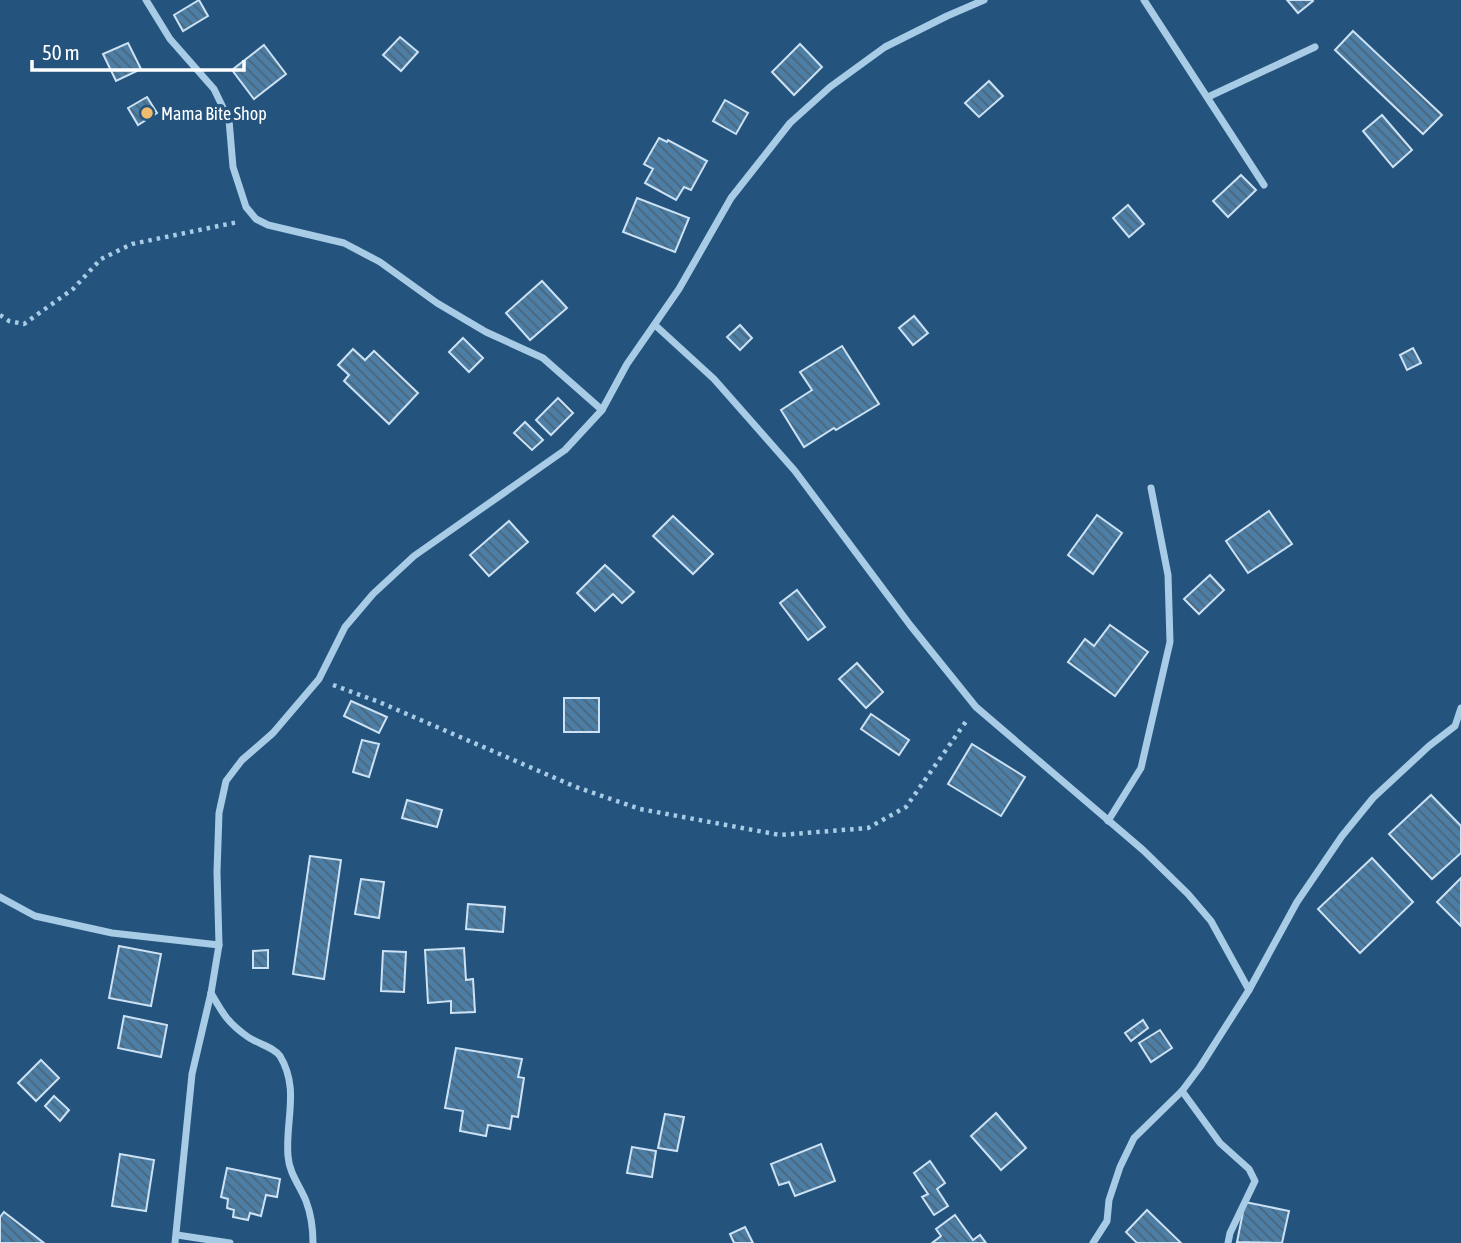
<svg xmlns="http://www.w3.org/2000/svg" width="1461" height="1243" font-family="'Asap Condensed',sans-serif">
  <defs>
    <pattern id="building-back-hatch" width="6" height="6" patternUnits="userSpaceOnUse" patternTransform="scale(1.75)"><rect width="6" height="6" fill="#4c7ea6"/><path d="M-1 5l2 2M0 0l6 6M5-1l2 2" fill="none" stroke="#4c6579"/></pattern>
  </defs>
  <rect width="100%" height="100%" fill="#24547d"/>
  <g fill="url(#building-back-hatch)" stroke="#cce2f4" stroke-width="2">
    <polygon points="199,0 208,16 183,31 174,15"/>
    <polygon points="1287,0 1312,0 1313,1 1298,13"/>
    <polygon points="1353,31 1442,115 1423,134 1335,50"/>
    <polygon points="400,37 418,52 401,71 383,55"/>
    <polygon points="128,43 141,69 116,81 103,54"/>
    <polygon points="800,44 822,67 794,95 772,72"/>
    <polygon points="264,45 286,74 254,99 232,70"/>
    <polygon points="989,81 1003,96 979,117 965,103"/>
    <polygon points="147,97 157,113 138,125 128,108"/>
    <polygon points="725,100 748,113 736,134 713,121"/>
    <polygon points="1382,115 1412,150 1393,167 1363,131"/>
    <polygon points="659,138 667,142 668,140 707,161 691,190 684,187 676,200 645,183 653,169 644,164"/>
    <polygon points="1241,175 1256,190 1228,217 1213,201"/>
    <polygon points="637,198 689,218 675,252 623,232"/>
    <polygon points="1128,205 1144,224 1129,237 1113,218"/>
    <polygon points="542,281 567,308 530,340 506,313"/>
    <polygon points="914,316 928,333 913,345 899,328"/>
    <polygon points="740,325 752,338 740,350 727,337"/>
    <polygon points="463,338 483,358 469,372 449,352"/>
    <polygon points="842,346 879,404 836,430 834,428 804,447 781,410 812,390 800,372"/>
    <polygon points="1413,348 1421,363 1407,370 1400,355"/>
    <polygon points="353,349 365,360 374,351 418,393 389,424 344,381 349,375 338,365"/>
    <polygon points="558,398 573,413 551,435 536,420"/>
    <polygon points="525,422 543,440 532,450 514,433"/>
    <polygon points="1269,511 1292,544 1248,573 1226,541"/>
    <polygon points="1097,515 1122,533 1093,574 1068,555"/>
    <polygon points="673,516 713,554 693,574 653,536"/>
    <polygon points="509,521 528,542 489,576 470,555"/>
    <polygon points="605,565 634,592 622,603 613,594 595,611 577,593"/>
    <polygon points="1210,575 1224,590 1199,614 1184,599"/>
    <polygon points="797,590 825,627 808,640 780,603"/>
    <polygon points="1110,625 1148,652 1115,696 1068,662 1085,639 1094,646"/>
    <polygon points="857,663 883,692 866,708 839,679"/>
    <rect x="564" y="698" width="35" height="34"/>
    <polygon points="351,701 387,717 379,733 344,716"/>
    <polygon points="871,714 909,740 899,755 861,729"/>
    <polygon points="362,740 379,744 369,777 353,772"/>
    <polygon points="972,744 1025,777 1001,816 948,784"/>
    <polygon points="1431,795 1461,826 1461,853 1432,879 1389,834"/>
    <polygon points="407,800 442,810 437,827 402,818"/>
    <polygon points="310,856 341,860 324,979 293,974"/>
    <polygon points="1372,858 1413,902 1360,953 1318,909"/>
    <polygon points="1461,878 1461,926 1437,902"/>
    <polygon points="361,879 384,882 379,918 355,914"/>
    <polygon points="468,904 505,907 503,932 466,929"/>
    <polygon points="119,946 161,954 151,1006 109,998"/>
    <polygon points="464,948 466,980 473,979 475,1012 451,1013 451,1001 428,1003 425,950"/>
    <polygon points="268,950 268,968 253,968 253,951"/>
    <polygon points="383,951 406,952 404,992 381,991"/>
    <polygon points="124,1016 167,1025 161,1057 118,1048"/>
    <polygon points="1143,1020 1148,1028 1131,1041 1125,1033"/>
    <polygon points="1160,1030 1172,1048 1151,1062 1139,1043"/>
    <polygon points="456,1048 522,1059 518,1077 524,1078 518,1117 512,1116 510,1129 488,1125 486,1136 460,1131 463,1111 445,1108"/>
    <polygon points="41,1060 59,1078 36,1101 18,1083"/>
    <polygon points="54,1096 69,1110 60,1121 45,1106"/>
    <polygon points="996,1113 1026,1148 1001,1170 971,1136"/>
    <polygon points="665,1114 684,1117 677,1151 658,1148"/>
    <polygon points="821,1144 835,1181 795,1196 789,1182 779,1185 771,1164"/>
    <polygon points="632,1147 656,1151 652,1177 627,1173"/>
    <polygon points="120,1154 154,1160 146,1211 112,1206"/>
    <polygon points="930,1161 945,1183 937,1189 948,1206 934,1215 922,1197 928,1194 914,1173"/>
    <polygon points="227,1168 280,1179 277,1197 266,1195 261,1216 250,1213 248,1220 233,1217 234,1210 227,1208 228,1199 221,1197"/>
    <polygon points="1245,1202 1289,1211 1282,1243 1237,1242"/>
    <polygon points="1147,1210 1181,1243 1137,1243 1126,1232"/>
    <polygon points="4,1212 44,1243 0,1243 0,1217"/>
    <polygon points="955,1215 973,1240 980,1235 986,1243 932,1243 941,1236 936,1229"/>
    <polygon points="745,1227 753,1243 734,1243 730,1234"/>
  </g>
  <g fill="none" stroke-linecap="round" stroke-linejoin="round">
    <g stroke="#a8cbe6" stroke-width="4.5" stroke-dasharray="3.5 5" stroke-linecap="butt">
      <polyline points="0,315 9,321 24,324 73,289 101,259 132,244 238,222"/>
      <polyline points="333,685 379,702 576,787 640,809 780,835 868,828 906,807 967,720"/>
    </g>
    <g stroke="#a8cbe6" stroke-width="7">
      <polyline points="146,0 170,39 214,89 229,120 233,167 246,207 256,219 268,225 344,243 380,262 437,303 486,332 543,358 602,410"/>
      <polyline points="1144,0 1264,185"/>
      <polyline points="1208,97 1315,47"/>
      <polyline points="655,325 714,379 795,471 910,625 976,707 1143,850 1188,894 1211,921 1249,990"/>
      <polyline points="1108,821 1141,768 1170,642 1168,575 1151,488"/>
      <polyline points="0,897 35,916 112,933 219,945"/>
      <path d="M211,993C223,1014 228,1023 248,1037C258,1044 274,1047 280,1056C300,1089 285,1121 288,1156C289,1173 300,1186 306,1201C311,1214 313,1229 313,1243"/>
      <polyline points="1182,1091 1220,1143 1249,1169 1255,1181 1230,1233 1228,1243"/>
      <polyline points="177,1235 230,1243"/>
      <polyline points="175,1243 192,1074 211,993 219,945 217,872 219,813 226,781 242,760 273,733 319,679 345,627 373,594 414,556 565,450 602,410 627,364 679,289 731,198 790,123 830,87 885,47 947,16 984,0"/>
      <polyline points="1093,1243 1107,1221 1109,1200 1120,1167 1134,1138 1182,1091 1200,1067 1249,990 1297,902 1342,836 1373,798 1429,746 1455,726 1461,708"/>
    </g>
  </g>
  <circle fill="#f0bc6c" stroke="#24547d" stroke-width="2.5" cx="147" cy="113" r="7"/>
  <g text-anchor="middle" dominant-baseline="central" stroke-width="7" stroke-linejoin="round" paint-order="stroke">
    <g font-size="18" fill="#fff" stroke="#24547d" text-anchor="start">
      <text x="161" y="113">Mama Bite Shop</text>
    </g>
  </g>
  <path d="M32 60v10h212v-10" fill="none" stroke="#ffffff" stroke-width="3.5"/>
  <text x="42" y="60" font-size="21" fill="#ffffff" stroke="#24547d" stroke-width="5" paint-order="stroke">50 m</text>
</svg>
